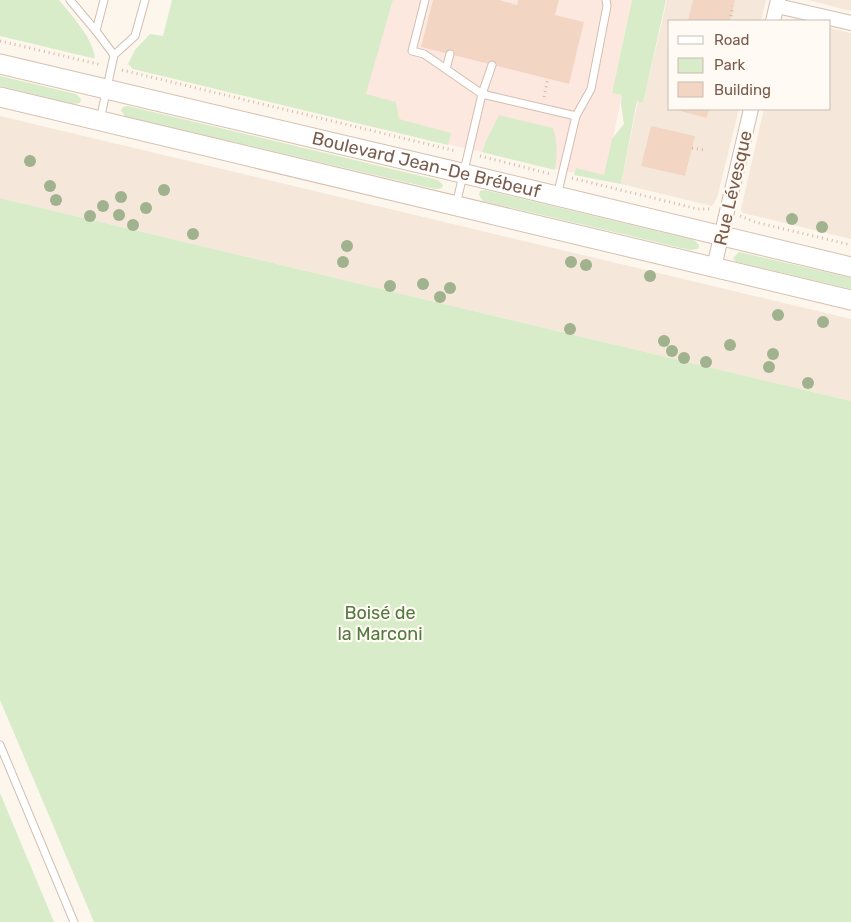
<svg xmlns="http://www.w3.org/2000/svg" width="851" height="922" font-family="Rubik,sans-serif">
  <rect width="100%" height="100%" fill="#fdf6ec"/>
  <g fill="#f5e8da">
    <polygon points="667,0 766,0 761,21 670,21 670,109 739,109 717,198 712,206 621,184 638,101 643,103"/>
    <polygon points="808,0 851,0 851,11 820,3"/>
    <polygon points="830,28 851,33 851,239 743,213 741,209 764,109 830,109"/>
    <polygon points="0,116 851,319 851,401 0,198"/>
  </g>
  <polygon fill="#fde8e0" points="393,0 632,0 612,92 622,95 604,180 356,123 365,97"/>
  <g fill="#d8ecc9">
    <path d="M0,0H59C71,15 93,38 95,58H92L0,36Z"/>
    <polygon points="172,0 393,0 366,94 396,102 399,119 451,133 448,145 133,69 128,64 135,50 150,34 163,36"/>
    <polygon points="632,0 666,0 643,103 637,101 621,184 574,175 576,168 604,175 612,139 624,124 621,104 622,95 612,93"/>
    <polygon points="0,76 76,94 81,99 80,103 73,104 0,86"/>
    <polygon points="128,106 438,180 443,185 442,188 435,189 126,117 121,111 123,107"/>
    <path d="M499,115L553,128C558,142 557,155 555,170L482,152L486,141Z"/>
    <polygon points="485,190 694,240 699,245 698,249 690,250 483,201 479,195 480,191"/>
    <polygon points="0,198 851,401 851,922 94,922 0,700"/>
    <polygon points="739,252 851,278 851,289 736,262 733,258"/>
    <polygon points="0,793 54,922 0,922"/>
  </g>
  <g fill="#f3d5c3">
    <polygon points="433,0 499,0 517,5 518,0 559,0 555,15 584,22 569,84 421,47"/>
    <polygon points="693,0 735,0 730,21 688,20"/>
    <polygon points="673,109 709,109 707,118"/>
    <polygon points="651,126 695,136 685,176 641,166"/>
  </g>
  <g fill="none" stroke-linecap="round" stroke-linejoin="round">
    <defs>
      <g id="lane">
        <polyline points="70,0 96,31"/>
        <polyline points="104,0 96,31 114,55"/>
        <polyline points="425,0 412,51 424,54 482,94 492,65"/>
        <polyline points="446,69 450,54"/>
        <polyline points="576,116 591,89 607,6 606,0"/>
        <polyline points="100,120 114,55 135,36 145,0"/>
        <polyline points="456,205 482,94 576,116 557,196"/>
        <polyline points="0,745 74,922"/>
      </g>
      <g id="street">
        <polyline points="777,6 851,23"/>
        <polyline points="773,21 778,0"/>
        <polyline points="714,267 751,109"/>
      </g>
      <g id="secondary">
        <path id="s1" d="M0,64L449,170L851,267"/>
        <polyline points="0,97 851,300"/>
      </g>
    </defs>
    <use href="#lane" stroke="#d1beb0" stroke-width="9"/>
    <use href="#street" stroke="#d1beb0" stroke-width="16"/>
    <use href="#secondary" stroke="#d6c0b0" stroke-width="21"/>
    <g stroke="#d9b8a5" stroke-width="3" stroke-dasharray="1 4" stroke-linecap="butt">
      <polyline points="730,21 733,6"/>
      <polyline points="0,41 102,65"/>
      <polyline points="122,70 456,151"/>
      <polyline points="544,97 548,78"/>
      <polyline points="692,148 705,150"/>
      <polyline points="480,156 551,174"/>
      <polyline points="572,178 698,209 712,209"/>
      <polyline points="740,216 755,222 851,245"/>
    </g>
    <use href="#lane" stroke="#fff" stroke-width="7"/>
    <use href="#street" stroke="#fff" stroke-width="14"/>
    <use href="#secondary" stroke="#fff" stroke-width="19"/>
  </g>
  <g fill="#a0b28e">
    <circle cx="30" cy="161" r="6"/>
    <circle cx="50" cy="186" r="6"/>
    <circle cx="164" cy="190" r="6"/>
    <circle cx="121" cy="197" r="6"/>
    <circle cx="56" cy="200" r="6"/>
    <circle cx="103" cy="206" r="6"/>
    <circle cx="146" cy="208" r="6"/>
    <circle cx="119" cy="215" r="6"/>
    <circle cx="90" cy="216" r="6"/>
    <circle cx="792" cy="219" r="6"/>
    <circle cx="133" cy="225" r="6"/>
    <circle cx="822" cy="227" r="6"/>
    <circle cx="193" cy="234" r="6"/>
    <circle cx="347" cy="246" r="6"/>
    <circle cx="343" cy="262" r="6"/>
    <circle cx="571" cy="262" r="6"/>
    <circle cx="586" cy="265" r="6"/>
    <circle cx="650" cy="276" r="6"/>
    <circle cx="423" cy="284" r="6"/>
    <circle cx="390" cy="286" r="6"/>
    <circle cx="450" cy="288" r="6"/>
    <circle cx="440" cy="297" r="6"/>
    <circle cx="778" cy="315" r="6"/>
    <circle cx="823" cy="322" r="6"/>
    <circle cx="570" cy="329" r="6"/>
    <circle cx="664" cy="341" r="6"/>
    <circle cx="730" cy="345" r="6"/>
    <circle cx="672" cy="351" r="6"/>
    <circle cx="773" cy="354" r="6"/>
    <circle cx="684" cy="358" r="6"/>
    <circle cx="706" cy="362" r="6"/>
    <circle cx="769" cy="367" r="6"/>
    <circle cx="808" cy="383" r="6"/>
  </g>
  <g text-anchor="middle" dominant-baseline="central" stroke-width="4.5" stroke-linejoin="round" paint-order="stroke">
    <g font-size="18" fill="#7a5c4d" stroke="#fffaf3">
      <text stroke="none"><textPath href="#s1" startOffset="438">Boulevard Jean-De Brébeuf</textPath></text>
      <text transform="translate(733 188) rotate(-77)">Rue Lévesque</text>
    </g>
    <g font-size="18" fill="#537a41" stroke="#fffaf3">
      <text x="380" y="613">Boisé de<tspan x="380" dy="21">la Marconi</tspan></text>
    </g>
  </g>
  <rect x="668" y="20" width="162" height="90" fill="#fffaf3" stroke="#cabbb1"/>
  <rect x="678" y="36" width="25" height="8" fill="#ffffff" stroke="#cabbb1"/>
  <text x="714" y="45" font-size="15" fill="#7a5c4d">Road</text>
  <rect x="678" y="58" width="25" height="15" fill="#d8ecc9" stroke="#cabbb1"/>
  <text x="714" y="70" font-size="15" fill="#7a5c4d">Park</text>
  <rect x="678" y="82" width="25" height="15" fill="#f3d5c3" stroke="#cabbb1"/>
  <text x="714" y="95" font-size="15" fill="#7a5c4d">Building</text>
</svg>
